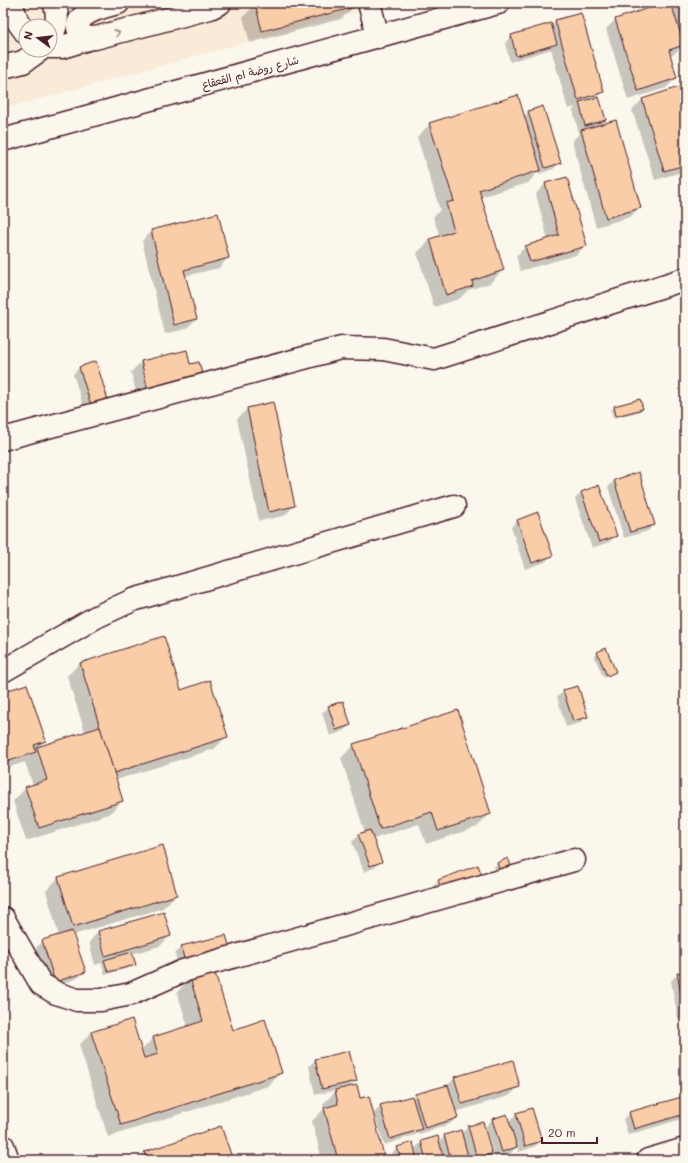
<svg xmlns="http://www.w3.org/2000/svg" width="688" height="1163" font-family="Mali,'Playpen Sans Arabic',sans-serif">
  <rect width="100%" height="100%" fill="#fbf7ec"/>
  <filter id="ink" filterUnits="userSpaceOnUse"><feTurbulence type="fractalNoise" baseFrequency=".025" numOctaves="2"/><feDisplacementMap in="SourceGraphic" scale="8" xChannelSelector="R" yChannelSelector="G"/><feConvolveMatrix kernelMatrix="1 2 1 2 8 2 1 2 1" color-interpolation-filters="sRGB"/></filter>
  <g filter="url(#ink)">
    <path fill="#faead8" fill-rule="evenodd" d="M3,3H361L363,10L3,109ZM26,26H50V50H26Z"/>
    <g fill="#0003">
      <polygon points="261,3 353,3 354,7 341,19 250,43 243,17 256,4"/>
      <polygon points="667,3 685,3 685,55 682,46 673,55 669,56 676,78 666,88 628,100 606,29 616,19"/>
      <polygon points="580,14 603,92 598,96 605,120 599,126 640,207 630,217 596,227 572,141 579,134 573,110 576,107 568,109 551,49 510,62 505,43 511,36 550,25 551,26 555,21"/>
      <polygon points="685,86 685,171 655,180 632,110 642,100"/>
      <polygon points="543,108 560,163 553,169 539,174 538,172 528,183 481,197 503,270 490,283 468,290 459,299 434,307 417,253 430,240 440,237 433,217 440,210 417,137 430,124 524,117 528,112"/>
      <polygon points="566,178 586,245 576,255 520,271 516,256 526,246 548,240 536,194 545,184"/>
      <polygon points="151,231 228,258 219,268 185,276 196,319 186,329 165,334 142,241"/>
      <polygon points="186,351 189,366 138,400 131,372 141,362"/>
      <polygon points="79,368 107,400 85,411 73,374"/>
      <polygon points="639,400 641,409 638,412 613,418 611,410 614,407"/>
      <polygon points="273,403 294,506 284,516 259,521 237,419 247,409"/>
      <polygon points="638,473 654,524 648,531 624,538 608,487 614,481"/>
      <polygon points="582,492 616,536 609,542 592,548 575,499"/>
      <polygon points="538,514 552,555 545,562 525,569 511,527 517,521"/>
      <polygon points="605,650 615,672 604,678 594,656"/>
      <polygon points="80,663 181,691 227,736 214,749 116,780 122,801 109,814 26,841 13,801 26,788 33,786 25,762 3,769 3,693 44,741 38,748 85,732 67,676"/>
      <polygon points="564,691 586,717 580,723 566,727 557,697"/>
      <polygon points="329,707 350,725 344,731 330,736 322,713"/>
      <polygon points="354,745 490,814 477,827 426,844 419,824 373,839 381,861 374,868 364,872 352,842 359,835 365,833 341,758"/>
      <polygon points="508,860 498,875 494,867 497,864"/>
      <polygon points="58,878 176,895 163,908 73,935 84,972 78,978 49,988 36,948 43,941 59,936 46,891"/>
      <polygon points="439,881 474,882 436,896 432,887"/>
      <polygon points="98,932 170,936 160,946 132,954 135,964 132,967 105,975 102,963 95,965 89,942"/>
      <polygon points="225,936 179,969 175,954 182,947"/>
      <polygon points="685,973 685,1018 678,1019 671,981 678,974"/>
      <polygon points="190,979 232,1031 281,1073 268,1086 108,1137 79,1045 92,1032 141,1051 153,1038 188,1027 177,992"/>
      <polygon points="315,1060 355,1081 348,1088 359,1100 384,1160 322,1160 312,1121 324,1109 323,1104 337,1090 315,1095 309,1066"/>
      <polygon points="455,1078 519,1087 509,1096 455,1112 456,1118 450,1124 419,1134 418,1132 415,1135 384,1145 374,1113 381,1106 412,1099 416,1095 447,1086"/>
      <polygon points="685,1097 685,1118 628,1135 623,1119 630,1113"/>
      <polygon points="516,1114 541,1141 534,1147 519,1152 517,1146 510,1154 495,1158 485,1127 492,1120 507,1115 509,1122"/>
      <polygon points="483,1123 491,1154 485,1160 393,1160 391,1154 398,1147 415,1156 417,1156 415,1148 422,1142 439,1142 445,1136 461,1134 468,1127"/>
      <polygon points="145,1153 232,1160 138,1160"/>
    </g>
    <g fill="#f9cda8" stroke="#4a1f2b">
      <polygon points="255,3 354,3 355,7 262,31"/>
      <polygon points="664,3 671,3 684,45 669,50 677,78 638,91 615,19"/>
      <polygon points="581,13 604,92 578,100 555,20"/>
      <polygon points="551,23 557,44 516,56 511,35"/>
      <polygon points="685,85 685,165 664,171 642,99"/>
      <polygon points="518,95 541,170 479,190 504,270 472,281 473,286 446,295 430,239 454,231 446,203 454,201 429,123"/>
      <polygon points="599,97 606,120 585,126 579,102"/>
      <polygon points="543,106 561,163 545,168 528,111"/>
      <polygon points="616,120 641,208 606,218 581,130"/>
      <polygon points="567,177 587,246 530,262 525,246 559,235 545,183"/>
      <polygon points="218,213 229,258 184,270 197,319 174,325 151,230"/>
      <polygon points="187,350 190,364 199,362 203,378 148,391 141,361"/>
      <polygon points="96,361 108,400 91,405 79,367"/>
      <polygon points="640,399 643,409 616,416 614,406"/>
      <polygon points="273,402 295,506 269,512 247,408"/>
      <polygon points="639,472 655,525 630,532 614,480"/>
      <polygon points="599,485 617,536 599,542 581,492"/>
      <polygon points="538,512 553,556 532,563 517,520"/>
      <polygon points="3,578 6,589 3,590"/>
      <polygon points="164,636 181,690 210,680 228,737 114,773 80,663"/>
      <polygon points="606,648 616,672 607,676 597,652"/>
      <polygon points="27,684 46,741 34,745 36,752 3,763 3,692"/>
      <polygon points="578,686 588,717 573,721 563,690"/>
      <polygon points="343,701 351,725 336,730 328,706"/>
      <polygon points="458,710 491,814 438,831 432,812 380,829 353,744"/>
      <polygon points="100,727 123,801 39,828 25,787 47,780 37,747"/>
      <polygon points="370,830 382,862 370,866 358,834"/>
      <polygon points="163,845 177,895 73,927 58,877"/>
      <polygon points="508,858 512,868 501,873 497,863"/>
      <polygon points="478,865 482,876 442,890 438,880"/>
      <polygon points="164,912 171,936 105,956 98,931"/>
      <polygon points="72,931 86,972 55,982 42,940"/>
      <polygon points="226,935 231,952 185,963 181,946"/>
      <polygon points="132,952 136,965 108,972 104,960"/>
      <polygon points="214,970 233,1030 265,1019 282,1073 121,1125 91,1032 132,1019 144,1058 158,1054 153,1037 203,1021 190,978"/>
      <polygon points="685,972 685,1013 677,973"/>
      <polygon points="349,1051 357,1081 322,1089 315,1059"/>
      <polygon points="513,1060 520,1087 462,1104 454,1077"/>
      <polygon points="357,1085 360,1098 369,1096 385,1160 338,1160 324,1108 338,1104 335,1090"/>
      <polygon points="448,1085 458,1118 425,1128 415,1094"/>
      <polygon points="412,1096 422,1129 390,1139 380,1105"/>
      <polygon points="685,1096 685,1114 634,1129 629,1112"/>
      <polygon points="532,1108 542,1141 525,1146 516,1113"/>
      <polygon points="507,1114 517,1147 502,1152 492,1119"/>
      <polygon points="483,1122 492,1154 477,1158 468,1126"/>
      <polygon points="221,1126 233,1160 147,1160 144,1152"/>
      <polygon points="461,1130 469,1160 451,1160 444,1135"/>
      <polygon points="438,1136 444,1160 426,1160 421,1141"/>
      <polygon points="413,1142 417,1160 401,1160 397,1147"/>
    </g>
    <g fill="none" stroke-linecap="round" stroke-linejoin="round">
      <defs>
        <g id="minor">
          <polyline points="11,3 18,22 26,33"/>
          <path d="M118,3C107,6 95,8 85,15C72,24 78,39 95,38L210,8L220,3"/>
          <polyline points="369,3 378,37"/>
          <path d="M50,38C57,28 59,14 54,3"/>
          <polyline points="50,47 62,47 88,39"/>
          <polyline points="3,67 23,62 40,50"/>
          <polyline points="3,140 498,3"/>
          <polyline points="3,439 341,348 383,349 434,359 685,279"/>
          <polyline points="3,671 96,617 133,600 454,506"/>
          <polyline points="3,918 41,984 56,993 77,1000 101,1000 131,994 183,971 574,860"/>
          <polyline points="3,1146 8,1160"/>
          <polyline points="648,1160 685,1149"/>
        </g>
      </defs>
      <use href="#minor" stroke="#4a1f2b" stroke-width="25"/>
      <use href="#minor" stroke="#fbf7ec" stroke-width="22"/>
    </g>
    <defs><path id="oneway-chevron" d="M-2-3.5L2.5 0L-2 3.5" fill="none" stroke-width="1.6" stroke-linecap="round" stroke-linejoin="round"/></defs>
    <use stroke="#ab9695" href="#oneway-chevron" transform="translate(117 33) rotate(-15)"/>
  </g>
  <g text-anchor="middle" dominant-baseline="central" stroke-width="3" stroke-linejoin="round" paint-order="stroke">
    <g font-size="11" fill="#4a1f2b" stroke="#fbf7ec">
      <text transform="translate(250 72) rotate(-15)">شارع روضة ام القعقاع</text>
    </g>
  </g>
  <rect width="688" height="1163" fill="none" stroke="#fbf7ec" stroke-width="16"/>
  <rect x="8" y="8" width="672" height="1147" fill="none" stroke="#4a1f2b" stroke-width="1.5" filter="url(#ink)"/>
  <g transform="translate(38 38) rotate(285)"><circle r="19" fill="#fbf7ec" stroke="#b4a19f"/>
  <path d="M0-3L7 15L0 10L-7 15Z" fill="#4a1f2b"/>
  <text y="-6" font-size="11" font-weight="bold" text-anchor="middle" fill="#4a1f2b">N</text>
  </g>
  <path d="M542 1137v6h55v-6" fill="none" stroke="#4a1f2b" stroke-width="2"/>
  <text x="548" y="1137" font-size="12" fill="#4a1f2b" stroke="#fbf7ec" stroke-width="3" paint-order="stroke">20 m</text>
</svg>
